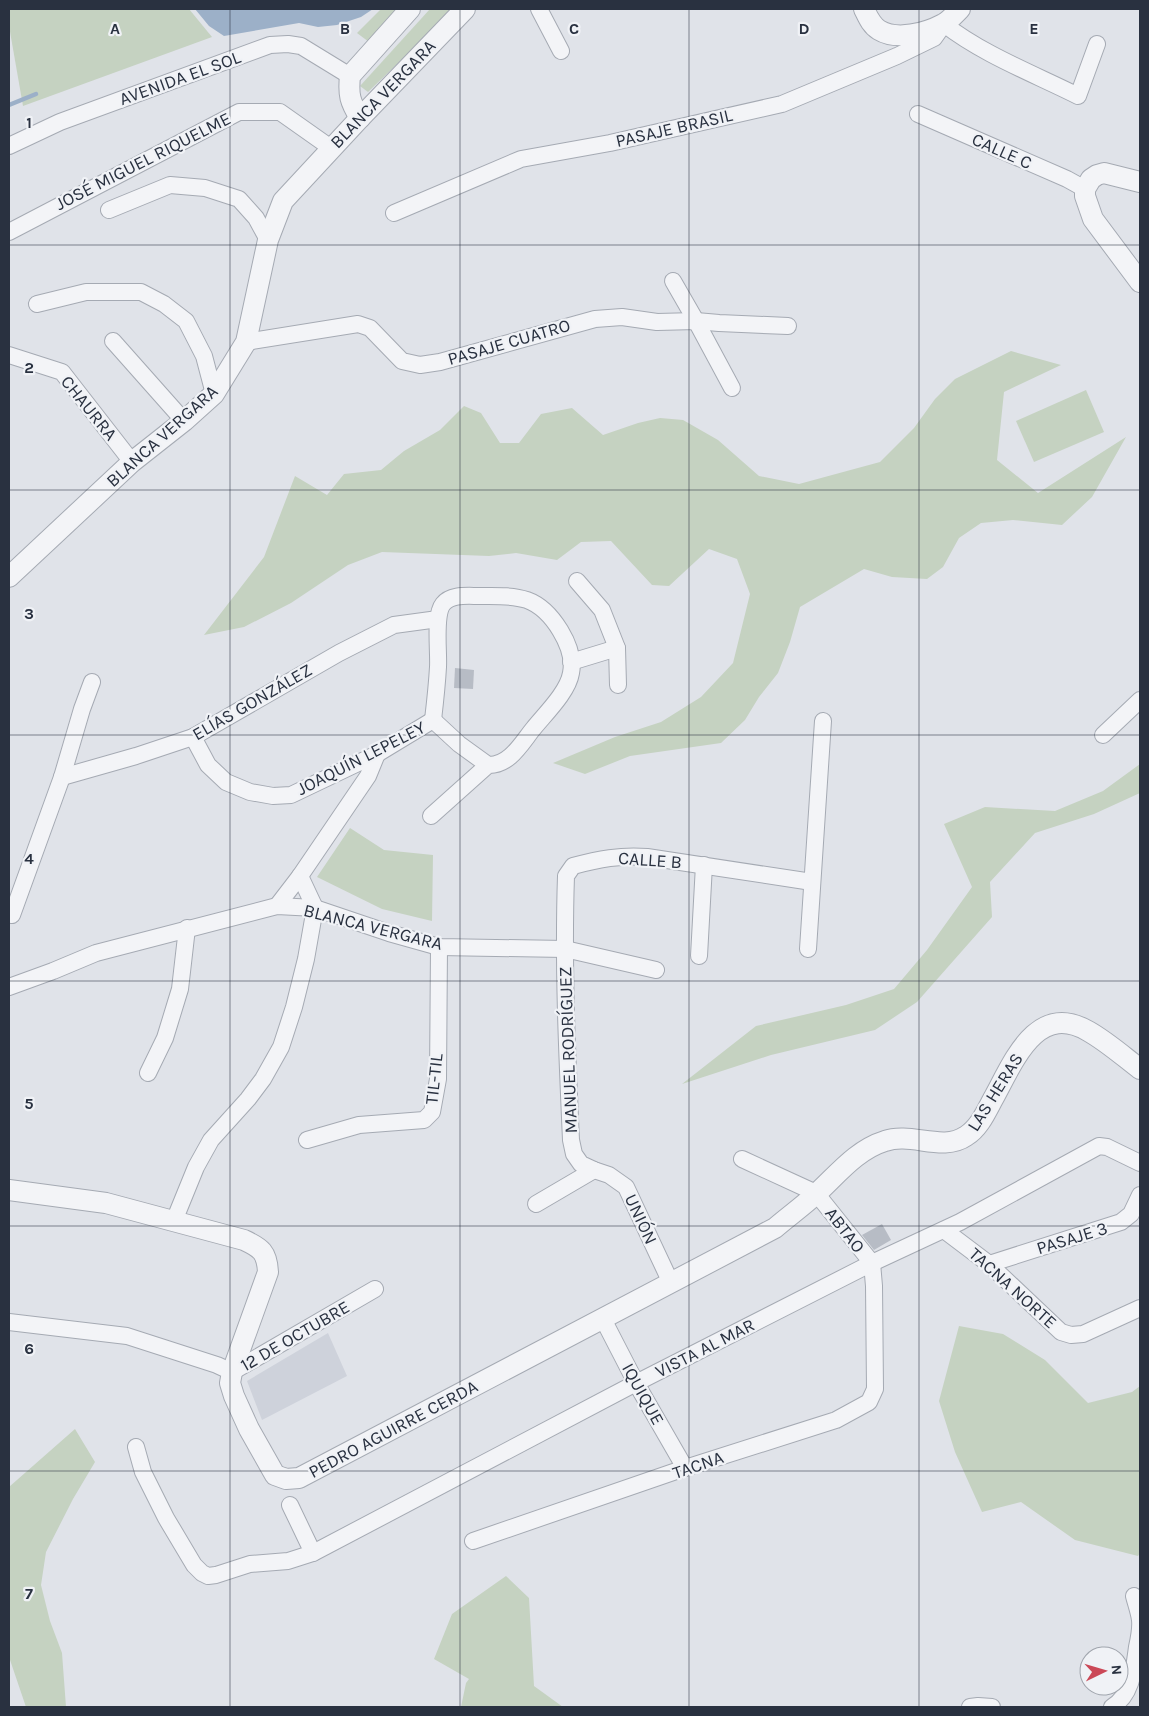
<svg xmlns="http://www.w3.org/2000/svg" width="1149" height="1716" font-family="Karla,sans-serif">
  <rect width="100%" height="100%" fill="#e0e3e9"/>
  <polygon fill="#ced2db" points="328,1333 347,1376 262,1420 247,1381"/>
  <g fill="#c5d2c1">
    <polygon points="9,9 189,9 212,37 23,106 9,26"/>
    <polygon points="381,9 398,9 369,42 357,33"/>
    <polygon points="430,9 454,9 368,92 360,86"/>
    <polygon points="1011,351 1061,365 1004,392 997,460 1038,493 1126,437 1092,497 1062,525 1013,520 981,523 959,538 943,567 927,579 892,577 864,569 800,607 790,642 778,673 759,697 745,720 721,743 630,756 585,774 553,763 615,737 661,722 701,697 733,663 750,594 737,559 709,549 669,586 652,585 611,541 581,542 557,560 516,553 489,556 382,552 348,565 291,603 244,627 204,635 264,557 295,476 327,495 344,474 381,470 404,451 440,430 464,406 481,413 500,443 519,443 541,414 572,408 603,435 638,423 660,418 683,420 718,440 759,476 799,484 880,462 914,428 935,399 955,379"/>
    <polygon points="1086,390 1104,432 1034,462 1016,421"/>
    <polygon points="1140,764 1140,793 1094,814 1035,833 990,882 992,917 917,1002 875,1030 771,1055 682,1084 756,1026 846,1005 894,989 927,950 972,887 944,824 985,807 1055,811 1103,791"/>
    <polygon points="350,828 384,850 433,855 432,921 382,909 317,877"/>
    <polygon points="959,1326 1003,1334 1045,1360 1088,1403 1132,1392 1140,1386 1140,1553 1138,1556 1075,1540 1021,1502 982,1512 955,1452 939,1401"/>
    <polygon points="75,1429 95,1462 73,1499 46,1552 41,1585 50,1621 62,1653 66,1707 26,1707 9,1657 9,1487"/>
    <polygon points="506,1576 529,1598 534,1686 563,1707 461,1707 466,1683 469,1679 434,1659 452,1614"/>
  </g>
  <polygon fill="#9cb0c8" points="195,9 373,9 361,17 337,25 318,27 299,23 224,36 209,26"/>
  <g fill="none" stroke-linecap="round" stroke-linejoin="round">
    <polyline stroke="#9cb0c8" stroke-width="4.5" points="9,105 36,94"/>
  </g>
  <g fill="#b7bcc5">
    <polygon points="455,668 474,670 473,689 454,688"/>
    <polygon points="882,1224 891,1240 874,1250 862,1235"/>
  </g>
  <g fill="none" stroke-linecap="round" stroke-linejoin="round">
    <defs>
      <g id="minor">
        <polyline points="539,9 561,51"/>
        <polyline points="918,114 1067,179 1085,189"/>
        <polyline points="9,146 60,122 270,45 288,44 301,46 350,76"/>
        <polyline points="109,210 170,185 205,188 239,199 256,218 268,240"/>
        <path d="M394,213L521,159L610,143L782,104L897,56L934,38L944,24C982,54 1034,74 1078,96L1097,44"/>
        <polyline points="9,232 239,112 280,112 331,148"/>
        <polyline points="673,281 696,321 732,388"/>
        <polyline points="37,304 86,292 141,292 164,304 186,321 204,356 214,394"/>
        <polyline points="113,341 184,421"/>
        <polyline points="246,342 358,324 370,328 402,361 420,365 440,362 595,319 622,317 657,322 696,321 719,323 788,326"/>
        <polyline points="9,355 62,372 132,462"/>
        <polyline points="577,581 602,610 617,648 618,685"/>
        <polyline points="571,662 617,648"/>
        <polyline points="433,720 459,744 488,765"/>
        <polyline points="1103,735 1140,700"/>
        <polyline points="193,737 208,765 226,782 250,792 273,796 291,795 377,754 433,720"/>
        <polyline points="62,777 136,756 193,737 339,653 394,625 438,619"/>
        <path d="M431,816L488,765C509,766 521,744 533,729C545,714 568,692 571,673C576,648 552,609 527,600C512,595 494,596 479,596C467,596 451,594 443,604C434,615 439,652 438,667C437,685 435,703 433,720"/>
        <polyline points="277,906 300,876 368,776 377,754"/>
        <polyline points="12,915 62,777 82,709 92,682"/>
        <polyline points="808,949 823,721"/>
        <polyline points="699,956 704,865"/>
        <polyline points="9,987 53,971 96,953 277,906 315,908 389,933 439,947 565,949 656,970"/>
        <polyline points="148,1073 165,1038 180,989 187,928"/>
        <polyline points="307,1140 359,1125 424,1120 432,1112 438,1079 439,947"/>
        <polyline points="536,1204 594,1170"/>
        <polyline points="174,1221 196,1167 211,1140 248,1099 263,1079 281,1047 294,1007 306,959 315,908 300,876"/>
        <polyline points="944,1230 989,1264 1061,1332 1071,1335 1083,1334 1140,1308"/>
        <polyline points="989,1264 1121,1222 1131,1214 1140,1195"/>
        <path d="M671,1283L626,1187L609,1175L594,1170L581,1164L574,1154L571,1140C567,1052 563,964 566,876L573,866C599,859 620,855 647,857L812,882"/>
        <polyline points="603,1319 636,1383 685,1468"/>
        <polyline points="9,1322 127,1336 217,1365 232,1372 375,1289"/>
        <polyline points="136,1447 143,1472 166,1518 194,1565 202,1573 208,1576 216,1575 250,1564 288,1561 313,1553 636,1383 872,1263 960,1222 1099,1146 1107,1147 1140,1163"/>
        <polyline points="290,1505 313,1553"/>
        <polyline points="473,1541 685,1468 836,1420 869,1402 875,1389 874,1286 872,1263 816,1193 742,1159"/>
        <polyline points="970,1707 978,1706 992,1707"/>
        <path d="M1112,1707C1132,1695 1134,1669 1137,1647C1139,1638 1141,1629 1140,1620C1139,1612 1136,1604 1134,1596"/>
      </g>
      <g id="tertiary">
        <path d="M864,9C868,17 871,25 879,30C897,41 926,33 943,24C949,21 955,14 960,9"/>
        <path d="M360,118C350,102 348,95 350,76L410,9"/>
        <polyline points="1140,182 1104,173 1097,175 1091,179 1085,189 1085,196 1093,219 1140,282"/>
        <polyline points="9,577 132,462 184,421 214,394 246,342 268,240 283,201 360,118 465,9"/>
        <path d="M9,1190L106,1203L244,1240C261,1248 267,1252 268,1272L232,1372L230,1383L234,1396L249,1429L275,1475L286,1479L299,1478L775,1228C789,1216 803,1206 816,1194C837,1175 856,1150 885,1141C911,1132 943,1152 966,1136C979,1128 986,1112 993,1099C1013,1063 1036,1001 1088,1031C1106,1041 1123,1056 1140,1069"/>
      </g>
    </defs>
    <use href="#minor" stroke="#a5aab3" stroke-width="18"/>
    <use href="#tertiary" stroke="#a5aab3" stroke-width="22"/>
    <use href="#minor" stroke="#f3f4f7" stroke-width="16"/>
    <use href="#tertiary" stroke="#f3f4f7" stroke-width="20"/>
  </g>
  <path fill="none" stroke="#293140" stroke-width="1" stroke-opacity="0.55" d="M230,9V1707M460,9V1707M689,9V1707M919,9V1707M9,245H1140M9,490H1140M9,735H1140M9,981H1140M9,1226H1140M9,1471H1140"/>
  <g text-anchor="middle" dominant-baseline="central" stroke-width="4.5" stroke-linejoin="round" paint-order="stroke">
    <g font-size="18" fill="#293140" stroke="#f0f2f6">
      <text transform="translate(180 78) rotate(-20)">AVENIDA EL SOL</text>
      <text transform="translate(383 94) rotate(-46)">BLANCA VERGARA</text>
      <text transform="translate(674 128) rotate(-13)">PASAJE BRASIL</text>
      <text transform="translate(1002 151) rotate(24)">CALLE C</text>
      <text transform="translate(143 161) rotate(-27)">JOSÉ MIGUEL RIQUELME</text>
      <text transform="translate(509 342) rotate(-16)">PASAJE CUATRO</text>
      <text transform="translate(89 408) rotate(51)">CHAURRA</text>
      <text transform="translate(162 436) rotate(-42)">BLANCA VERGARA</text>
      <text transform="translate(252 702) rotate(-30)">ELÍAS GONZÁLEZ</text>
      <text transform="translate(361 758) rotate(-27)">JOAQUÍN LEPELEY</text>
      <text transform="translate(650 860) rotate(4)">CALLE B</text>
      <text transform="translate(373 927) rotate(14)">BLANCA VERGARA</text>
      <text transform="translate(568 1050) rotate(-92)">MANUEL RODRÍGUEZ</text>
      <text transform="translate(434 1079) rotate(-84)">TIL-TIL</text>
      <text transform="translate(995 1092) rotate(-58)">LAS HERAS</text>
      <text transform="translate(641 1219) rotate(65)">UNIÓN</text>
      <text transform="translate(845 1230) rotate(52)">ABTAO</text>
      <text transform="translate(1072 1238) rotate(-17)">PASAJE 3</text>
      <text transform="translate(1013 1288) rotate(42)">TACNA NORTE</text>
      <text transform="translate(295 1336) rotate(-30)">12 DE OCTUBRE</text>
      <text transform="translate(705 1348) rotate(-27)">VISTA AL MAR</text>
      <text transform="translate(643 1394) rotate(61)">IQUIQUE</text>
      <text transform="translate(393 1429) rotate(-28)">PEDRO AGUIRRE CERDA</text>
      <text transform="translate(698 1465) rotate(-19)">TACNA</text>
    </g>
  </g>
  <g font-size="16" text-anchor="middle" font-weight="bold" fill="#293140" stroke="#f0f2f6" stroke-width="4.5" stroke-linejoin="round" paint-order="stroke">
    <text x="115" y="34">A</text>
    <text x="345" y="34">B</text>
    <text x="574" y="34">C</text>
    <text x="804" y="34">D</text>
    <text x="1034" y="34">E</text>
    <text x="29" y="128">1</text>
    <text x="29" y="373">2</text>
    <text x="29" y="619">3</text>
    <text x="29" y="864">4</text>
    <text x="29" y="1109">5</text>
    <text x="29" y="1354">6</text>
    <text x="29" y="1599">7</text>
  </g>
  <rect width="1149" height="1716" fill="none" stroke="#293140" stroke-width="20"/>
  <g transform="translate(1104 1671) rotate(85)"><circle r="24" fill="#f0f2f6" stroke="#a0a5ad"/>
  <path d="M0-4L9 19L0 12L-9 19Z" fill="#cb4857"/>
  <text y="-8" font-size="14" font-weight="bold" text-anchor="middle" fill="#293140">N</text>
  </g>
</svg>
